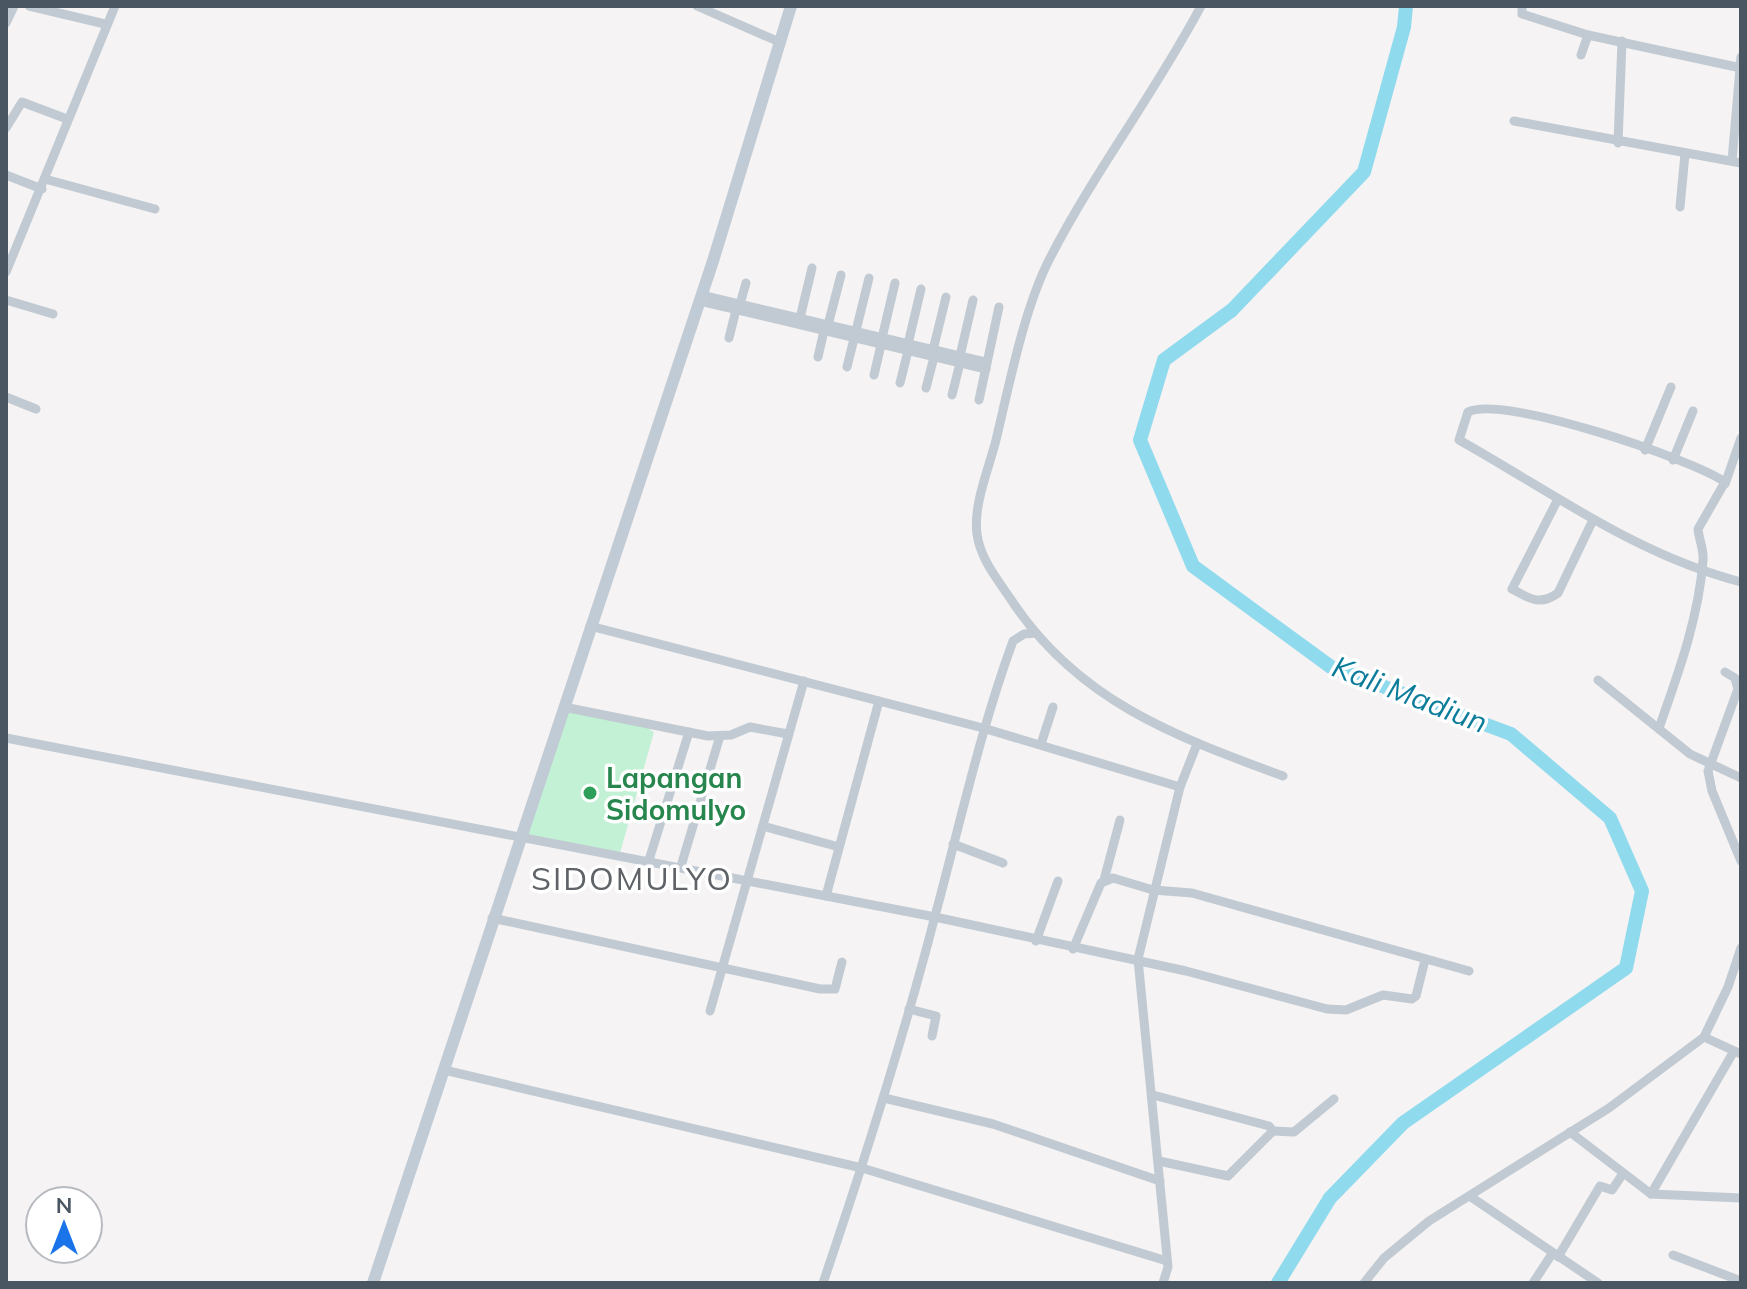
<svg xmlns="http://www.w3.org/2000/svg" width="1747" height="1289" font-family="Mulish,sans-serif">
  <rect width="100%" height="100%" fill="#f5f3f3"/>
  <polygon fill="#c3f1d5" points="569,710 651,725 650,730 654,732 620,853 527,836"/>
  <g fill="none" stroke-linecap="round" stroke-linejoin="round">
    <polyline stroke="#90daee" stroke-width="14" points="1278,1283 1330,1198 1403,1123 1626,968 1642,891 1610,818 1511,734 1331,667 1193,566 1140,440 1164,360 1232,310 1364,172 1404,27 1406,6"/>
    <g stroke="#c1cad2" stroke-width="9">
      <polyline points="29,6 105,24"/>
      <polyline points="697,6 777,41"/>
      <path d="M1201,6C1155,93 1094,172 1049,260C1024,309 1009,386 996,440C989,468 973,505 977,534C980,558 997,579 1010,598C1076,700 1174,736 1283,776"/>
      <polyline points="1522,6 1522,14 1588,35 1741,68"/>
      <polyline points="6,23 14,6"/>
      <polyline points="1581,55 1588,35"/>
      <polyline points="1514,121 1741,163"/>
      <polyline points="6,128 22,102 67,119"/>
      <polyline points="1618,143 1622,41"/>
      <polyline points="1732,161 1741,57"/>
      <polyline points="6,175 42,189"/>
      <polyline points="45,179 155,209"/>
      <polyline points="1680,207 1685,154"/>
      <polyline points="6,272 115,6"/>
      <polyline points="701,295 985,362"/>
      <polyline points="6,300 53,314"/>
      <polyline points="700,301 986,369"/>
      <polyline points="740,304 746,283"/>
      <polyline points="800,318 812,268"/>
      <polyline points="828,325 841,275"/>
      <polyline points="729,338 736,310"/>
      <polyline points="882,338 895,283"/>
      <polyline points="908,344 921,289"/>
      <polyline points="933,350 946,297"/>
      <polyline points="960,356 973,300"/>
      <polyline points="818,357 824,331"/>
      <polyline points="847,367 869,278"/>
      <polyline points="874,375 881,345"/>
      <polyline points="900,383 908,351"/>
      <polyline points="926,388 934,357"/>
      <polyline points="952,395 960,363"/>
      <polyline points="6,397 36,409"/>
      <polyline points="979,400 999,307"/>
      <polyline points="1645,450 1671,387"/>
      <polyline points="1673,460 1693,411"/>
      <polyline points="1725,484 1741,438"/>
      <path d="M1558,499L1512,589C1530,599 1540,606 1558,593L1593,520"/>
      <polyline points="590,626 983,728 1180,787"/>
      <polyline points="1725,672 1735,678 1738,689 1708,771 1712,791 1741,861"/>
      <polyline points="1598,680 1690,754 1741,778"/>
      <polyline points="564,707 708,736 731,735 750,727 788,734"/>
      <path d="M1659,728C1678,674 1699,617 1703,560C1704,549 1699,540 1698,529L1725,482C1692,459 1502,394 1468,412L1459,440C1552,492 1636,555 1741,582"/>
      <polyline points="6,738 935,917 1186,971 1327,1009 1346,1010 1383,995 1412,999 1416,996 1425,960"/>
      <polyline points="1041,744 1053,707"/>
      <polyline points="763,826 839,847"/>
      <polyline points="953,844 1003,863"/>
      <polyline points="649,860 689,732"/>
      <polyline points="681,866 720,736"/>
      <polyline points="1104,880 1120,820"/>
      <polyline points="826,896 879,701"/>
      <polyline points="492,918 820,989 835,989 842,962"/>
      <polyline points="1036,941 1058,881"/>
      <polyline points="1073,949 1101,883 1113,878 1153,890 1192,893 1469,971"/>
      <polyline points="909,1009 936,1016 932,1036"/>
      <polyline points="710,1011 804,681"/>
      <polyline points="1704,1037 1741,1054"/>
      <polyline points="444,1070 862,1168 1167,1261"/>
      <polyline points="1153,1095 1269,1126 1273,1131 1228,1176 1159,1161"/>
      <polyline points="884,1098 993,1124 1160,1181"/>
      <polyline points="1273,1131 1294,1132 1334,1099"/>
      <polyline points="1570,1132 1651,1194 1741,1198"/>
      <polyline points="1651,1194 1734,1051"/>
      <polyline points="1471,1197 1598,1283"/>
      <polyline points="1673,1255 1741,1281"/>
      <polyline points="1558,1257 1600,1186 1612,1190 1622,1175"/>
      <path d="M823,1283C864,1162 903,1040 935,916C960,824 980,731 1013,641L1024,634L1036,633"/>
      <polyline points="1163,1283 1168,1267 1138,959 1180,787 1197,744"/>
      <polyline points="1364,1283 1384,1258 1429,1221 1609,1108 1704,1037 1728,987 1741,948"/>
      <polyline points="1533,1283 1552,1254"/>
    </g>
    <polyline stroke="#c1cbd6" stroke-width="12" points="373,1283 713,261 791,6"/>
  </g>
  <circle fill="#2e9e5b" stroke="#fff" stroke-width="3" cx="590" cy="793" r="8"/>
  <g text-anchor="middle" dominant-baseline="central" stroke-width="7" stroke-linejoin="round" paint-order="stroke">
    <g font-size="28" font-weight="bold" fill="#27864d" stroke="#fff" text-anchor="start">
      <text x="606" y="777">Lapangan<tspan x="606" dy="32">Sidomulyo</tspan></text>
    </g>
    <g font-size="30" font-style="italic" fill="#0c7c9b" stroke="#fff">
      <text transform="translate(1410 694) rotate(21)">Kali Madiun</text>
    </g>
    <g font-size="32" letter-spacing="2" fill="#5f6368" stroke="#fff">
      <text x="632" y="878">SIDOMULYO</text>
    </g>
  </g>
  <rect width="1747" height="1289" fill="none" stroke="#4a5661" stroke-width="16"/>
  <g transform="translate(64 1225)"><circle r="38" fill="#ffffff" stroke="#b7bbc0" stroke-width="2"/>
  <path d="M0-6L14 30L0 20L-14 30Z" fill="#1a73e8"/>
  <text y="-12" font-size="22" font-weight="bold" text-anchor="middle" fill="#4a5661">N</text>
  </g>
</svg>
